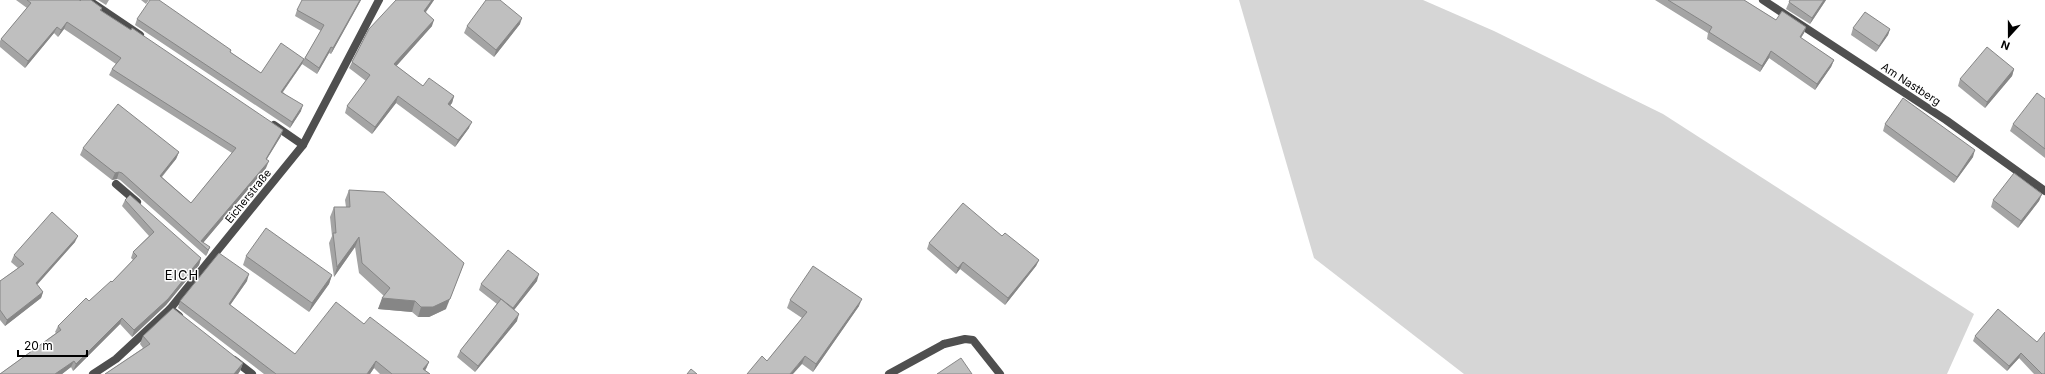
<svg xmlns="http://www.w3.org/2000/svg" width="2045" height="374" font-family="Inter,sans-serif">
  <rect width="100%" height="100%" fill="#fff"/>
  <polygon fill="#d6d6d6" points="1239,0 1423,0 1494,31 1663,114 1974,314 1947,374 1464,374 1314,258"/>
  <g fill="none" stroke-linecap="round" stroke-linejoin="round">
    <g stroke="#4f4f4f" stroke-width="8">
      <polyline points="116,184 137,202"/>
      <polyline points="944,344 965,339 973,340 1000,374"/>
    </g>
    <g stroke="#4f4f4f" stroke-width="8">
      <polyline points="88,0 140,35"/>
      <polyline points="1763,0 1946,120 2045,191"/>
      <polyline points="274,125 303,145"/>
      <polyline points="93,374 116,359 170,309"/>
      <polyline points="889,374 944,344"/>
    </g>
    <g stroke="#4f4f4f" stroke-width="8">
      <polyline points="179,316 170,309 303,145 379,0"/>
      <polyline points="234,360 252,374"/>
    </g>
  </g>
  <g fill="#a4a4a4">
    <polygon points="16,0 80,0 102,8 101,11 281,136 267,159 266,168 203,243 210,247 207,254 206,256 120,180 117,179 112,180 80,155 83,148 179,152 176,159 162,177 191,203 232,153 109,75 112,69 116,64 64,29 58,37 54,33 25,68 0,47 0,41 1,39 27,8"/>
    <polygon points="98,0 109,0 106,5"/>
    <polygon points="141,0 149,0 146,4"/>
    <polygon points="361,0 331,54 329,53 317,74 302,64 283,92 301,111 290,128 135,25 137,19 231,50 230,52 261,73 304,59 321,31 295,16 297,10"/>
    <polygon points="396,0 434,0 426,12 432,26 396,66 423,86 454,96 452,103 450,105 469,128 455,147 396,103 372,134 345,113 347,106 366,81 349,68 352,62"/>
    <polygon points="1655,0 1744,0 1776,20 1806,27 1804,33 1801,38 1834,60 1831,67 1815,90 1769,58 1760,72 1707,39 1708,33"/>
    <polygon points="1790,0 1826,0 1810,24 1786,9"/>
    <polygon points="520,24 494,57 464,33 467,26"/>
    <polygon points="1853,28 1890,29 1888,35 1876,52 1851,35"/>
    <polygon points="2014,69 2012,76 1985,108 1958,86 1960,79"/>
    <polygon points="2045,99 2045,158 2010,131 2013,124"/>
    <polygon points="1885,124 1973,157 1954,183 1883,131"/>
    <polygon points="349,190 446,309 429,317 418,317 412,312 378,309 384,296 359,273 355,247 334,277 329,243 332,236 330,217 334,207 346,207 345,200"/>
    <polygon points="2042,194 2039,201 2018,228 1991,207 1993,200"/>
    <polygon points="125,200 201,258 199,265 166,305 132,337 120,324 73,371 71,367 62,374 0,374 56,333 55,332 58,326 89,301 112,282 133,260 131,258 133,252 149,236 122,206"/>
    <polygon points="75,242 37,285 43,292 41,298 5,326 0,320 0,281 18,268 11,262 14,255"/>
    <polygon points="929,243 1039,260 1036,266 1005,305 960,269 956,274 927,249"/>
    <polygon points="246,256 332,275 329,284 309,312 243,265"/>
    <polygon points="247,281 230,305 295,354 364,324 429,362 425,370 430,374 380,374 374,368 370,374 264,374 178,308 180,301"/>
    <polygon points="537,281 514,310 517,321 475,372 457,357 460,351 497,304 479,290 481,284"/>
    <polygon points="790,300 859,306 813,372 802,364 767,361 802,318 787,308"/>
    <polygon points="1998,309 2045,374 2034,374 2019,358 2007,371 1973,341 1975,336"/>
    <polygon points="143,336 243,363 240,371 238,374 105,374 143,348 140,344"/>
  </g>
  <g fill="#868686">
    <polygon points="360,0 361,0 331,54 333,48"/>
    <polygon points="432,0 434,0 422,17 424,11"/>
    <polygon points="1824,0 1826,0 1810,24 1812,18"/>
    <polygon points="522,18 520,24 494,57 496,50"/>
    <polygon points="434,20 432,26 392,71 394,64"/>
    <polygon points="67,22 64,29 58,37 61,30"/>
    <polygon points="57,27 54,33 25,68 28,61"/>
    <polygon points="1806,27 1804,33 1797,43 1800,37"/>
    <polygon points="1890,29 1888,35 1876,52 1879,46"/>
    <polygon points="331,47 329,53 317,74 319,68"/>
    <polygon points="1771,51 1769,58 1760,72 1762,66"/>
    <polygon points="304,59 302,64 279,97 281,92"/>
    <polygon points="1834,60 1831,67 1815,90 1817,84"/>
    <polygon points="2014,69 2012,76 1985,108 1987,102"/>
    <polygon points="398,96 396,103 372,134 375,127"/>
    <polygon points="454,96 452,103 446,111 448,104"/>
    <polygon points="303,105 301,111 290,128 292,122"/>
    <polygon points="472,122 469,128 455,147 458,140"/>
    <polygon points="283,130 281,136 263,165 266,159"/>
    <polygon points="1975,150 1973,157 1954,183 1957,177"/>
    <polygon points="179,152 176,159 157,182 160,176"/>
    <polygon points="269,161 266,168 202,244 201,241"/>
    <polygon points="119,172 117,179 112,180 115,173"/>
    <polygon points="2042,194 2039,201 2018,228 2021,221"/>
    <polygon points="78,236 75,242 33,289 36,283"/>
    <polygon points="359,237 355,247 334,277 337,267"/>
    <polygon points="210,247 207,254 206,256 208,250"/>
    <polygon points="201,258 199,265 166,305 132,337 134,330"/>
    <polygon points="1039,260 1036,266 1005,305 1008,298"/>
    <polygon points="963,262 960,269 956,274 958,268"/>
    <polygon points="464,263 446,309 429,317 418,317 421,307"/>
    <polygon points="249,274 247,281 226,311 229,304"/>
    <polygon points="539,274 537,281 510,315 513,308"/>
    <polygon points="332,275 329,284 309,312 312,303"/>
    <polygon points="43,292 41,298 5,326 7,320"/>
    <polygon points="382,298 415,301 412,312 378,309"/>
    <polygon points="862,299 859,306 813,372 816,364"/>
    <polygon points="519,314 517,321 475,372 478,366"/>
    <polygon points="122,318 120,324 73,371 76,364"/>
    <polygon points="2021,353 2019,358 2007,371 2009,366"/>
    <polygon points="805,356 802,364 793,374 790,374"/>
    <polygon points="74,361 71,367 62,374 55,374"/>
    <polygon points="376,361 374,368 370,374 367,374"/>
    <polygon points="429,362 426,369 422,374 423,369"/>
    <polygon points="243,363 240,371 238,374 234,374"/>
  </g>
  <g fill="#bfbfbf" stroke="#868686">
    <polygon points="27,0 80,0 80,1 81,0 91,0 102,8 100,10 131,30 132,28 283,130 266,159 269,161 201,241 210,247 208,250 122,173 119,172 115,173 83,148 118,104 179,152 160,176 191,203 236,148 112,69 121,58 67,22 61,30 57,27 28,61 1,39 31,3"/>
    <polygon points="150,0 159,0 231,50 230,52 261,73 281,43 304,59 281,92 303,105 292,122 137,19"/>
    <polygon points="302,0 360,0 333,48 331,47 319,68 305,58 324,25 297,10"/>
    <polygon points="396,0 432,0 424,11 434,20 394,64 423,86 429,78 454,96 448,104 472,122 458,140 398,96 375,127 347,106 370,75 352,62 369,29"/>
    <polygon points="486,0 500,0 522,18 496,50 467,26"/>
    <polygon points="1668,0 1744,0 1776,20 1782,11 1806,27 1800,37 1834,60 1817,84 1771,51 1762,66 1709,32 1712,27"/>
    <polygon points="1790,0 1824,0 1812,18 1789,2"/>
    <polygon points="1865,12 1890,29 1879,46 1853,28"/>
    <polygon points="1987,47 2014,69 1987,102 1960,79"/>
    <polygon points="2037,93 2045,99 2045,149 2013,124"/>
    <polygon points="1903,98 1975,150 1957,177 1885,124"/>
    <polygon points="2014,173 2042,194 2021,221 1993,200"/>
    <polygon points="349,190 384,192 464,263 450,299 433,307 421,307 415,301 382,298 390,288 362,263 359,237 337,267 333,233 336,233 334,207 350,207"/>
    <polygon points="130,195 201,258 168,299 134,330 122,318 76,364 74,361 55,374 0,374 61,330 58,326 86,298 89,301 111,281 112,282 137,256 133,252 154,232 125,200"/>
    <polygon points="963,203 1002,236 1005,233 1039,260 1008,298 963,262 958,268 929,243"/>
    <polygon points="52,212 78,236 36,283 43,292 7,320 0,310 0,281 24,264 14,255"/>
    <polygon points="266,228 332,275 312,303 246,256"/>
    <polygon points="508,250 539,274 513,308 481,284"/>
    <polygon points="219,253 249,274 229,304 295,354 336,302 364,324 370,317 429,362 423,369 430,374 392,374 376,361 367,374 276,374 180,301"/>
    <polygon points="813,266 862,299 816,364 805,356 790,374 747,374 762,356 767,361 807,312 790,300"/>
    <polygon points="501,299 519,314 478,366 460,351"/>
    <polygon points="173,308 243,363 234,374 105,374 150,344 143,336"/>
    <polygon points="1998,309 2037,342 2045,332 2045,374 2042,374 2021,353 2009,366 1975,336"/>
    <polygon points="961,358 972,374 937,374"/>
    <polygon points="691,369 697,374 687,374"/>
  </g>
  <g text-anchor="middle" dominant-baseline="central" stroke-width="3" stroke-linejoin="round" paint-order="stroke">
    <g font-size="11" fill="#000" stroke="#fff">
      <text transform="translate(1911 84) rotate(33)">Am Nastberg</text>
      <text transform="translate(248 196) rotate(-51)">Eicherstraße</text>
    </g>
    <g font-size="13" letter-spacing="1" fill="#000" stroke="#fff">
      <text x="182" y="275">EICH</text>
    </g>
  </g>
  <g transform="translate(2009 36) rotate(201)" stroke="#ffffff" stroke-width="3" paint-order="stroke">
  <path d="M0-3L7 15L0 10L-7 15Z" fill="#000000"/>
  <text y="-6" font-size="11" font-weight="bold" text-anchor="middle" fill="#000000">N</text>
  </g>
  <path d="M18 350v6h69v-6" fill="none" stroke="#000000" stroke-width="2"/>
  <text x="24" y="350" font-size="12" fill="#000000" stroke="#ffffff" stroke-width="3" paint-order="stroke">20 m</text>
</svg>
